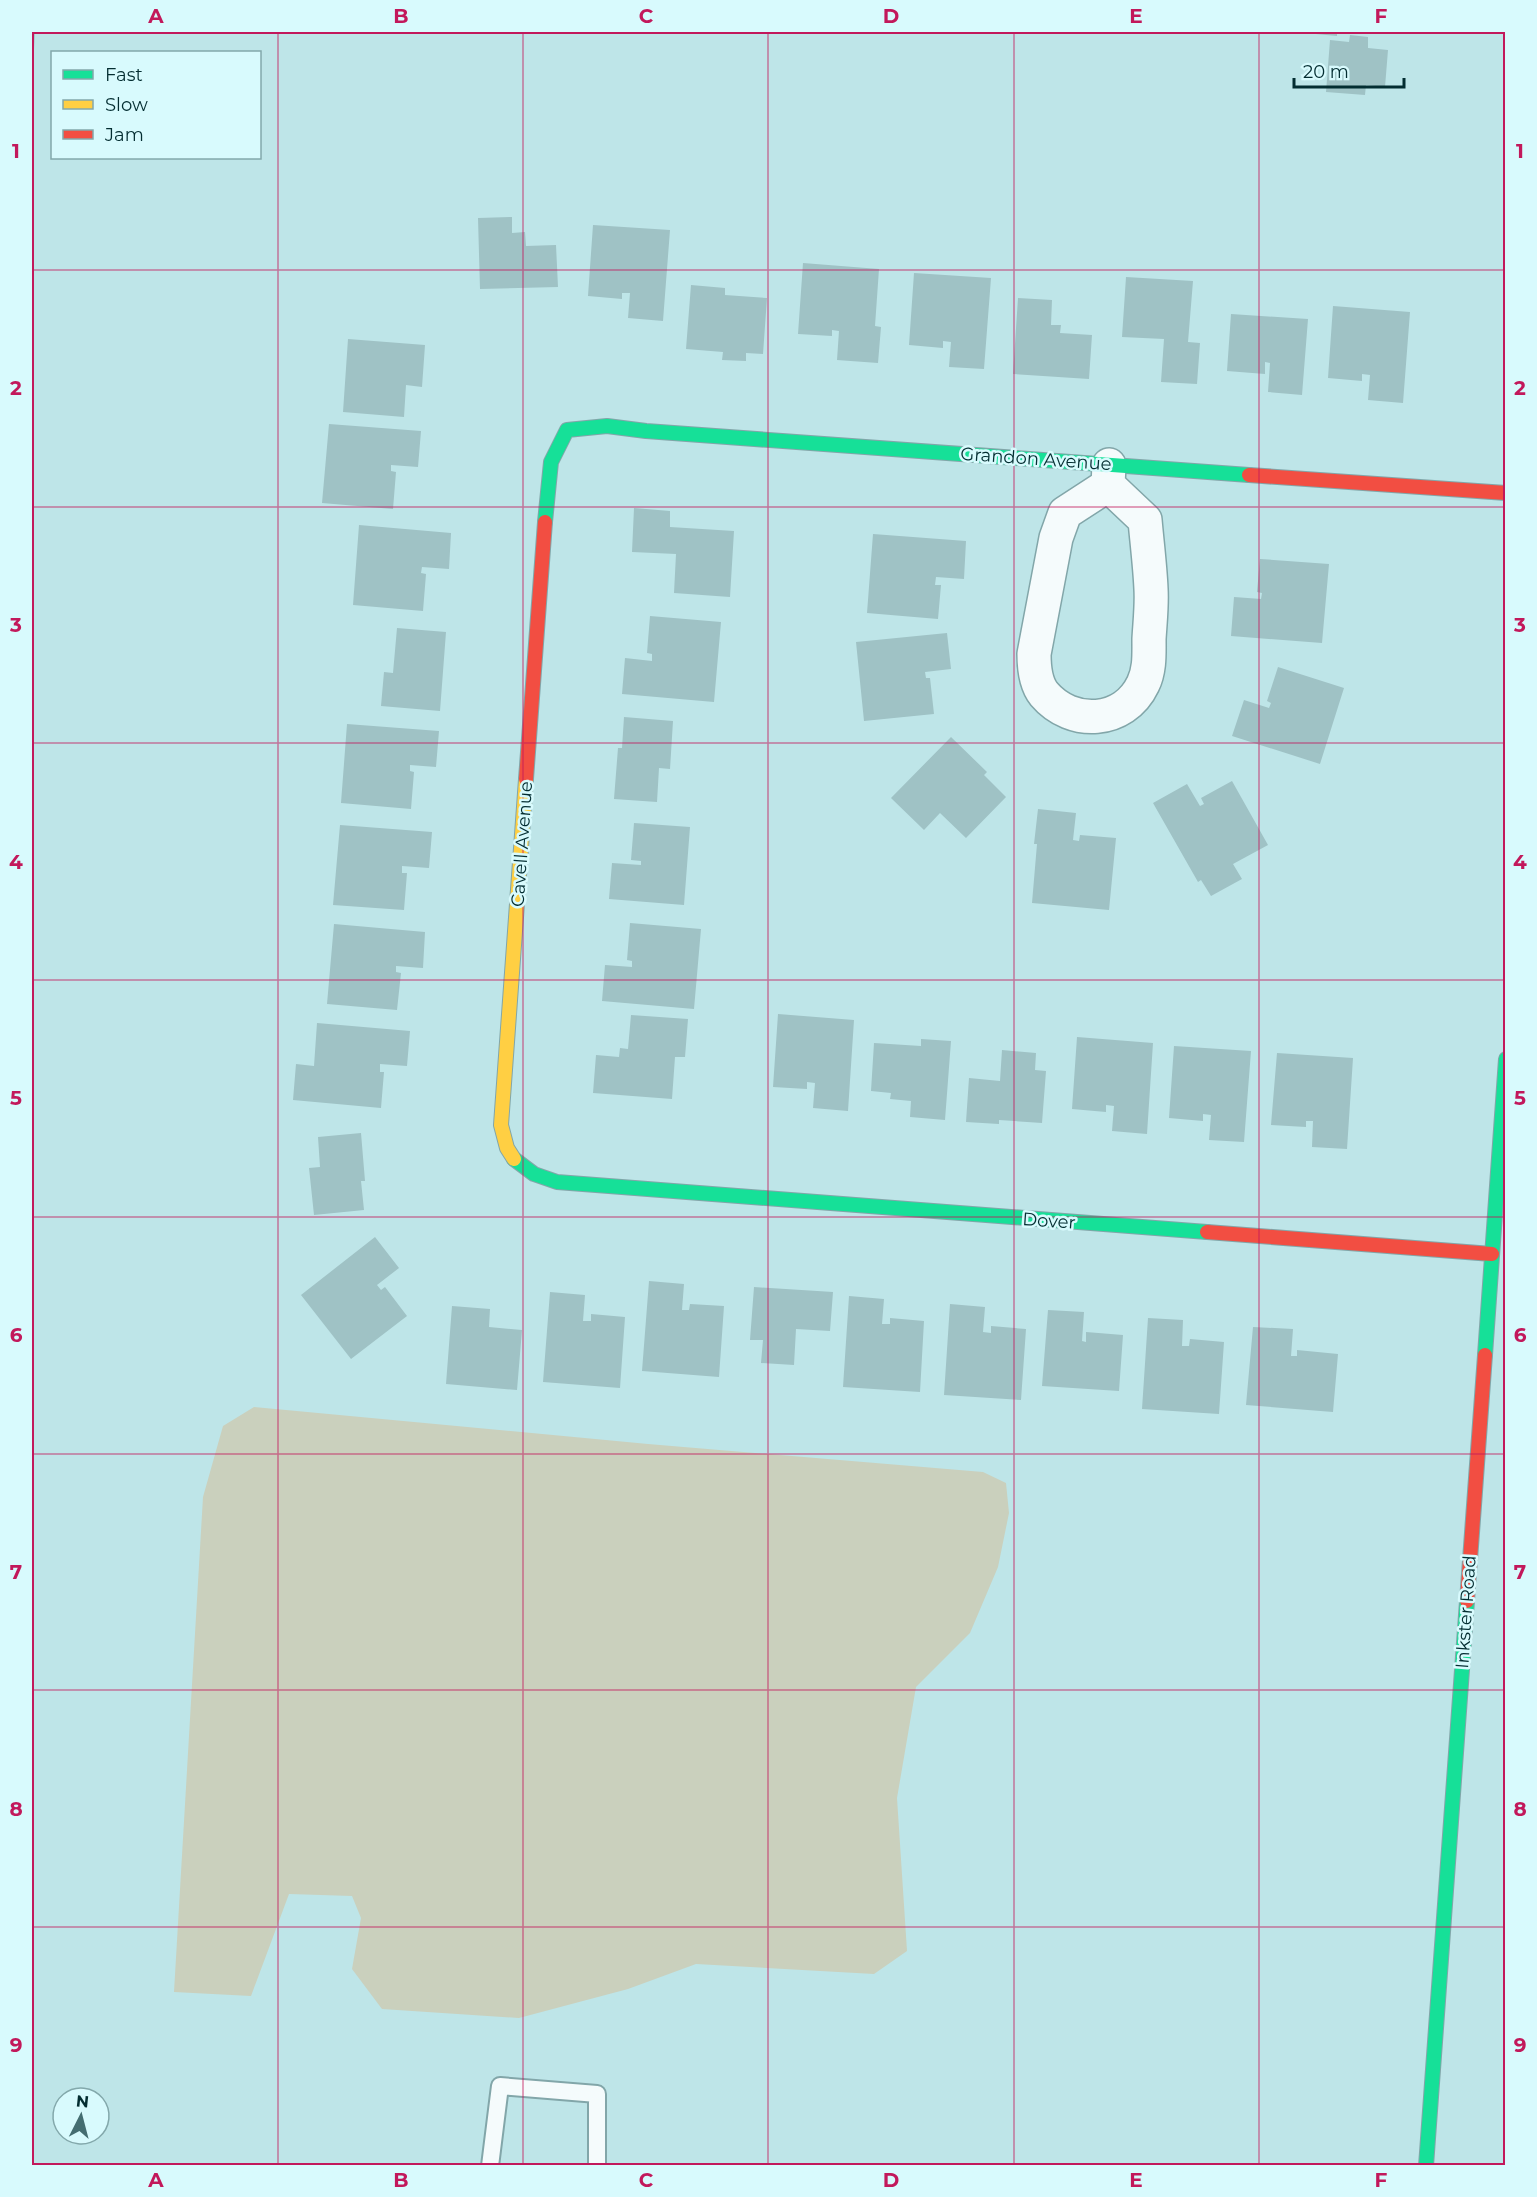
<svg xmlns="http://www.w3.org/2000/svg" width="1537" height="2197" font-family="Montserrat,sans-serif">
  <rect width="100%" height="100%" fill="#bee5e8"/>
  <polygon fill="#cad0bd" points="254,1407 648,1444 983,1472 1006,1483 1009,1513 998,1567 970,1633 916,1687 897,1798 907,1951 874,1974 696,1964 628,1989 519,2018 382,2009 352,1969 361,1918 352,1896 289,1894 251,1996 174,1992 203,1497 223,1426"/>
  <g fill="#9fc2c5">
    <polygon points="32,32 35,32 33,66 32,66"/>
    <polygon points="1305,32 1337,32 1337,36 1305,33"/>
    <polygon points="1350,35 1368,37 1368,48 1388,50 1385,87 1366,85 1365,95 1326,92 1330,40 1349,42"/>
    <polygon points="512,217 512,233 525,232 526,246 556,245 558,287 480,289 478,218"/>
    <polygon points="593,225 670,230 663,321 628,318 630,293 622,293 622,299 588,296"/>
    <polygon points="803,263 879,269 875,326 881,327 878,363 837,360 839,331 832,330 832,336 798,334"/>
    <polygon points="914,273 991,278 984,369 949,367 951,342 943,341 943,348 909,345"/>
    <polygon points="1126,277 1193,281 1188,342 1200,343 1197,384 1161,382 1164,339 1122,337"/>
    <polygon points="691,285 725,288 725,295 767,298 763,354 746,353 746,361 722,360 723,352 686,349"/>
    <polygon points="1018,298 1052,300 1051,325 1061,325 1060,333 1092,335 1089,379 1013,374"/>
    <polygon points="1333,306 1410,312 1403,403 1368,400 1370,375 1362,374 1362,381 1328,378"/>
    <polygon points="1231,314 1308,319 1302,395 1268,392 1270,363 1265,362 1265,374 1227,371"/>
    <polygon points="348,339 425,345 422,387 406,385 404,417 343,412"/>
    <polygon points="329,424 421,431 418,467 391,465 391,471 396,472 393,509 322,503"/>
    <polygon points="634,508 670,511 670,527 734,531 730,597 674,593 676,554 632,552"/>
    <polygon points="359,525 451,533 449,569 422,567 421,573 426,574 423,611 353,605"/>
    <polygon points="873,534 966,541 964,579 936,577 935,585 941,585 938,619 867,613"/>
    <polygon points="1260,559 1329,564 1322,643 1231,636 1234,597 1261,599 1262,593 1257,592"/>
    <polygon points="650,616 721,622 714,702 622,694 625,658 652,661 652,654 647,653"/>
    <polygon points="397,628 446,632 440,711 381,706 384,672 393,673"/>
    <polygon points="947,633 951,669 925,672 926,678 930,678 934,714 864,721 856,642"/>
    <polygon points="1278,667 1344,688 1320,764 1232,736 1244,700 1269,708 1271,703 1267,701"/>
    <polygon points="624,717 673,721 670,769 659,768 657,802 614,799 618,748 622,748"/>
    <polygon points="347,724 439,731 436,767 410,765 410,771 414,772 411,809 341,803"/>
    <polygon points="951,737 987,772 984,775 1006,797 966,838 940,813 924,830 891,798"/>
    <polygon points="1232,781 1268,845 1233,864 1242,879 1211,896 1201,880 1198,882 1153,803 1187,784 1200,806 1204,804 1201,798"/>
    <polygon points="1038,809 1076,813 1073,840 1079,841 1080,835 1116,838 1109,910 1032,903 1037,844 1034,844"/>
    <polygon points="634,823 690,827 684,905 609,899 612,863 641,865 641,861 631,860"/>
    <polygon points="340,825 432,832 429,868 402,866 402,873 407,873 404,910 333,905"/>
    <polygon points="630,923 701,929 694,1009 602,1001 605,965 632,967 632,961 627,960"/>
    <polygon points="334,924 425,932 423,968 396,966 396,972 401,973 397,1010 327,1004"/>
    <polygon points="778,1014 854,1020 848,1111 813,1108 815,1083 807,1082 807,1089 773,1087"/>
    <polygon points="631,1015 688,1019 685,1057 675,1057 672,1099 593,1093 596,1055 619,1057 620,1048 628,1049"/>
    <polygon points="317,1023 410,1031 407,1066 380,1064 380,1072 384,1072 381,1108 293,1100 296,1064 314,1066"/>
    <polygon points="1077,1037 1153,1043 1147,1134 1112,1131 1114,1106 1106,1105 1106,1112 1072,1109"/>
    <polygon points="921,1039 951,1041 945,1120 910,1117 911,1101 890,1099 891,1093 871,1091 874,1043 921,1046"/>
    <polygon points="1174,1046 1251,1051 1244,1142 1209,1140 1211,1115 1203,1114 1203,1121 1169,1118"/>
    <polygon points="1002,1050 1036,1053 1035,1070 1046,1071 1042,1123 999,1120 999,1124 966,1122 969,1078 1000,1081"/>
    <polygon points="1277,1053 1353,1058 1347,1149 1312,1147 1313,1121 1306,1121 1306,1127 1271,1125"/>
    <polygon points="361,1133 365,1181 361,1181 364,1210 314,1215 309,1168 320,1167 318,1137"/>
    <polygon points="375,1237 399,1268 377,1285 381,1290 385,1287 407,1316 351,1359 301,1295"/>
    <polygon points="649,1281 684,1284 682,1310 689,1310 690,1304 724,1306 719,1377 642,1371"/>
    <polygon points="754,1287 833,1292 830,1331 796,1329 794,1365 761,1363 763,1340 750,1340"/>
    <polygon points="550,1292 585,1295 583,1321 591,1321 591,1314 625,1317 620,1388 543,1382"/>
    <polygon points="849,1296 884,1299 882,1324 890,1324 890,1318 924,1321 920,1392 843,1387"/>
    <polygon points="950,1304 985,1307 983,1332 991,1333 991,1326 1026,1329 1021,1400 944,1395"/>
    <polygon points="452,1306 490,1309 489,1327 522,1330 517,1390 446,1384"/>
    <polygon points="1048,1310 1084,1312 1082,1341 1086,1342 1086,1332 1123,1335 1119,1391 1042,1386"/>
    <polygon points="1148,1318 1183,1320 1182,1346 1189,1346 1190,1339 1224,1342 1219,1414 1142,1409"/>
    <polygon points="1253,1327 1293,1329 1291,1356 1297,1356 1297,1350 1338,1354 1333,1412 1246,1405"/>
  </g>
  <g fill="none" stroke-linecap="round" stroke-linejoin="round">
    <defs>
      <polyline id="lane" points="490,2166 500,2086 597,2094 597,2166"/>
      <path id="street" d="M1108,485L1065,513L1056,538L1034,654C1034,667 1036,684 1044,694C1072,727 1124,724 1143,684C1150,670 1149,654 1149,639C1150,622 1152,605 1151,589C1150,566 1147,543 1145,520L1108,485L1109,465"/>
      <g id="fast">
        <polyline points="545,522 551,462 567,430 607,426 646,431 1249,475"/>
        <polyline points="514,1159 534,1174 557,1182 1207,1232"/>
        <polyline points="1485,1355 1506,1059"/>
        <polyline points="1426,2166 1467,1601"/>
      </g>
      <polyline id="slow" points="514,1159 507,1148 501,1125 526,779"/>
      <g id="jam">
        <polyline points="1249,475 1506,493"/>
        <polyline points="526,779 545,522"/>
        <polyline points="1207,1232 1492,1254"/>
        <polyline points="1467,1601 1485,1355"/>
      </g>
    </defs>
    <use href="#lane" stroke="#82a6a9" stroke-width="20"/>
    <use href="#street" stroke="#82a6a9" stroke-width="36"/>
    <use href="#fast" stroke="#82a6a9" stroke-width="16"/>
    <use href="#slow" stroke="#82a6a9" stroke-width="16"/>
    <use href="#jam" stroke="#82a6a9" stroke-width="16"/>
    <use href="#lane" stroke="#f5fbfc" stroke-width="16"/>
    <use href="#street" stroke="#f5fbfc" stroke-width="33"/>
    <use href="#fast" stroke="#16e098" stroke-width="14"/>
    <use href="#slow" stroke="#ffcf43" stroke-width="14"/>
    <use href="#jam" stroke="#f24e42" stroke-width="14"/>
  </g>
  <path fill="none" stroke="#c2185b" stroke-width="1.5" stroke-opacity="0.55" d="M278,32V2166M523,32V2166M768,32V2166M1014,32V2166M1259,32V2166M32,270H1506M32,507H1506M32,743H1506M32,980H1506M32,1217H1506M32,1454H1506M32,1690H1506M32,1927H1506"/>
  <g text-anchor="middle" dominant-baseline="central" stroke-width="5" stroke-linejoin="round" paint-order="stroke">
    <g font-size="18" fill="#032d31" stroke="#d8fafd">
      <text transform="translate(1036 459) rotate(4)">Grandon Avenue</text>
      <text transform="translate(522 844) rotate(-86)">Cavell Avenue</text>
      <text transform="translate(1049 1221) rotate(4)">Dover</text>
      <text transform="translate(1466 1612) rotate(-86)">Inkster Road</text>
    </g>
  </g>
  <rect width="1537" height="2197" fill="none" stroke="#d8fafd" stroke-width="66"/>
  <rect x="51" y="51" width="210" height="108" fill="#d8fafd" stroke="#83a8ab" stroke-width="1.5"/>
  <rect x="63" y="70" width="30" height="9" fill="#16e098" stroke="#83a8ab" stroke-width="1.5"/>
  <text x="105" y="81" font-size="18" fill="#032d31">Fast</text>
  <rect x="63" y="100" width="30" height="9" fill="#ffcf43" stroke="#83a8ab" stroke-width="1.5"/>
  <text x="105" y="111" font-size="18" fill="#032d31">Slow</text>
  <rect x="63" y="130" width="30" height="9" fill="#f24e42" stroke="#83a8ab" stroke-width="1.5"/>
  <text x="105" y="141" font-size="18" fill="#032d31">Jam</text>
  <g transform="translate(81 2116) rotate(6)"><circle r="28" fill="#d8fafd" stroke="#83a8ab" stroke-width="1.5"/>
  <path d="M0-4.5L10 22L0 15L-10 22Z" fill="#446d71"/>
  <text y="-9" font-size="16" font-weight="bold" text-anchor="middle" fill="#032d31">N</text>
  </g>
  <path d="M1294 78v9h110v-9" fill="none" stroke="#032d31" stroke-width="3"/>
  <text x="1303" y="78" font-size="18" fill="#032d31" stroke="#d8fafd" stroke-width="4.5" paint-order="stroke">20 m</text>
  <rect x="33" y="33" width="1471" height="2131" fill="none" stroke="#c2185b" stroke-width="2"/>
  <g font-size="20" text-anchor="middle" font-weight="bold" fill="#c2185b">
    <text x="156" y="23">A</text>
    <text x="401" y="23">B</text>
    <text x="646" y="23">C</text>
    <text x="891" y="23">D</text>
    <text x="1136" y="23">E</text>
    <text x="1381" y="23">F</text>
    <text x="16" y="158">1</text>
    <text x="1520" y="158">1</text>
    <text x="16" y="395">2</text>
    <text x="1520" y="395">2</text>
    <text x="16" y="632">3</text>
    <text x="1520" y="632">3</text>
    <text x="16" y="869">4</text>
    <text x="1520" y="869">4</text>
    <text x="16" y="1105">5</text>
    <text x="1520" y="1105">5</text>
    <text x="16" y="1342">6</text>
    <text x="1520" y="1342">6</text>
    <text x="16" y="1579">7</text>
    <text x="1520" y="1579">7</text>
    <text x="16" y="1816">8</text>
    <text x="1520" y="1816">8</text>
    <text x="16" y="2052">9</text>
    <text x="1520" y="2052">9</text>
    <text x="156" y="2187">A</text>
    <text x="401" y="2187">B</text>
    <text x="646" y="2187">C</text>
    <text x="891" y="2187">D</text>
    <text x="1136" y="2187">E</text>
    <text x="1381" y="2187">F</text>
  </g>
</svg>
